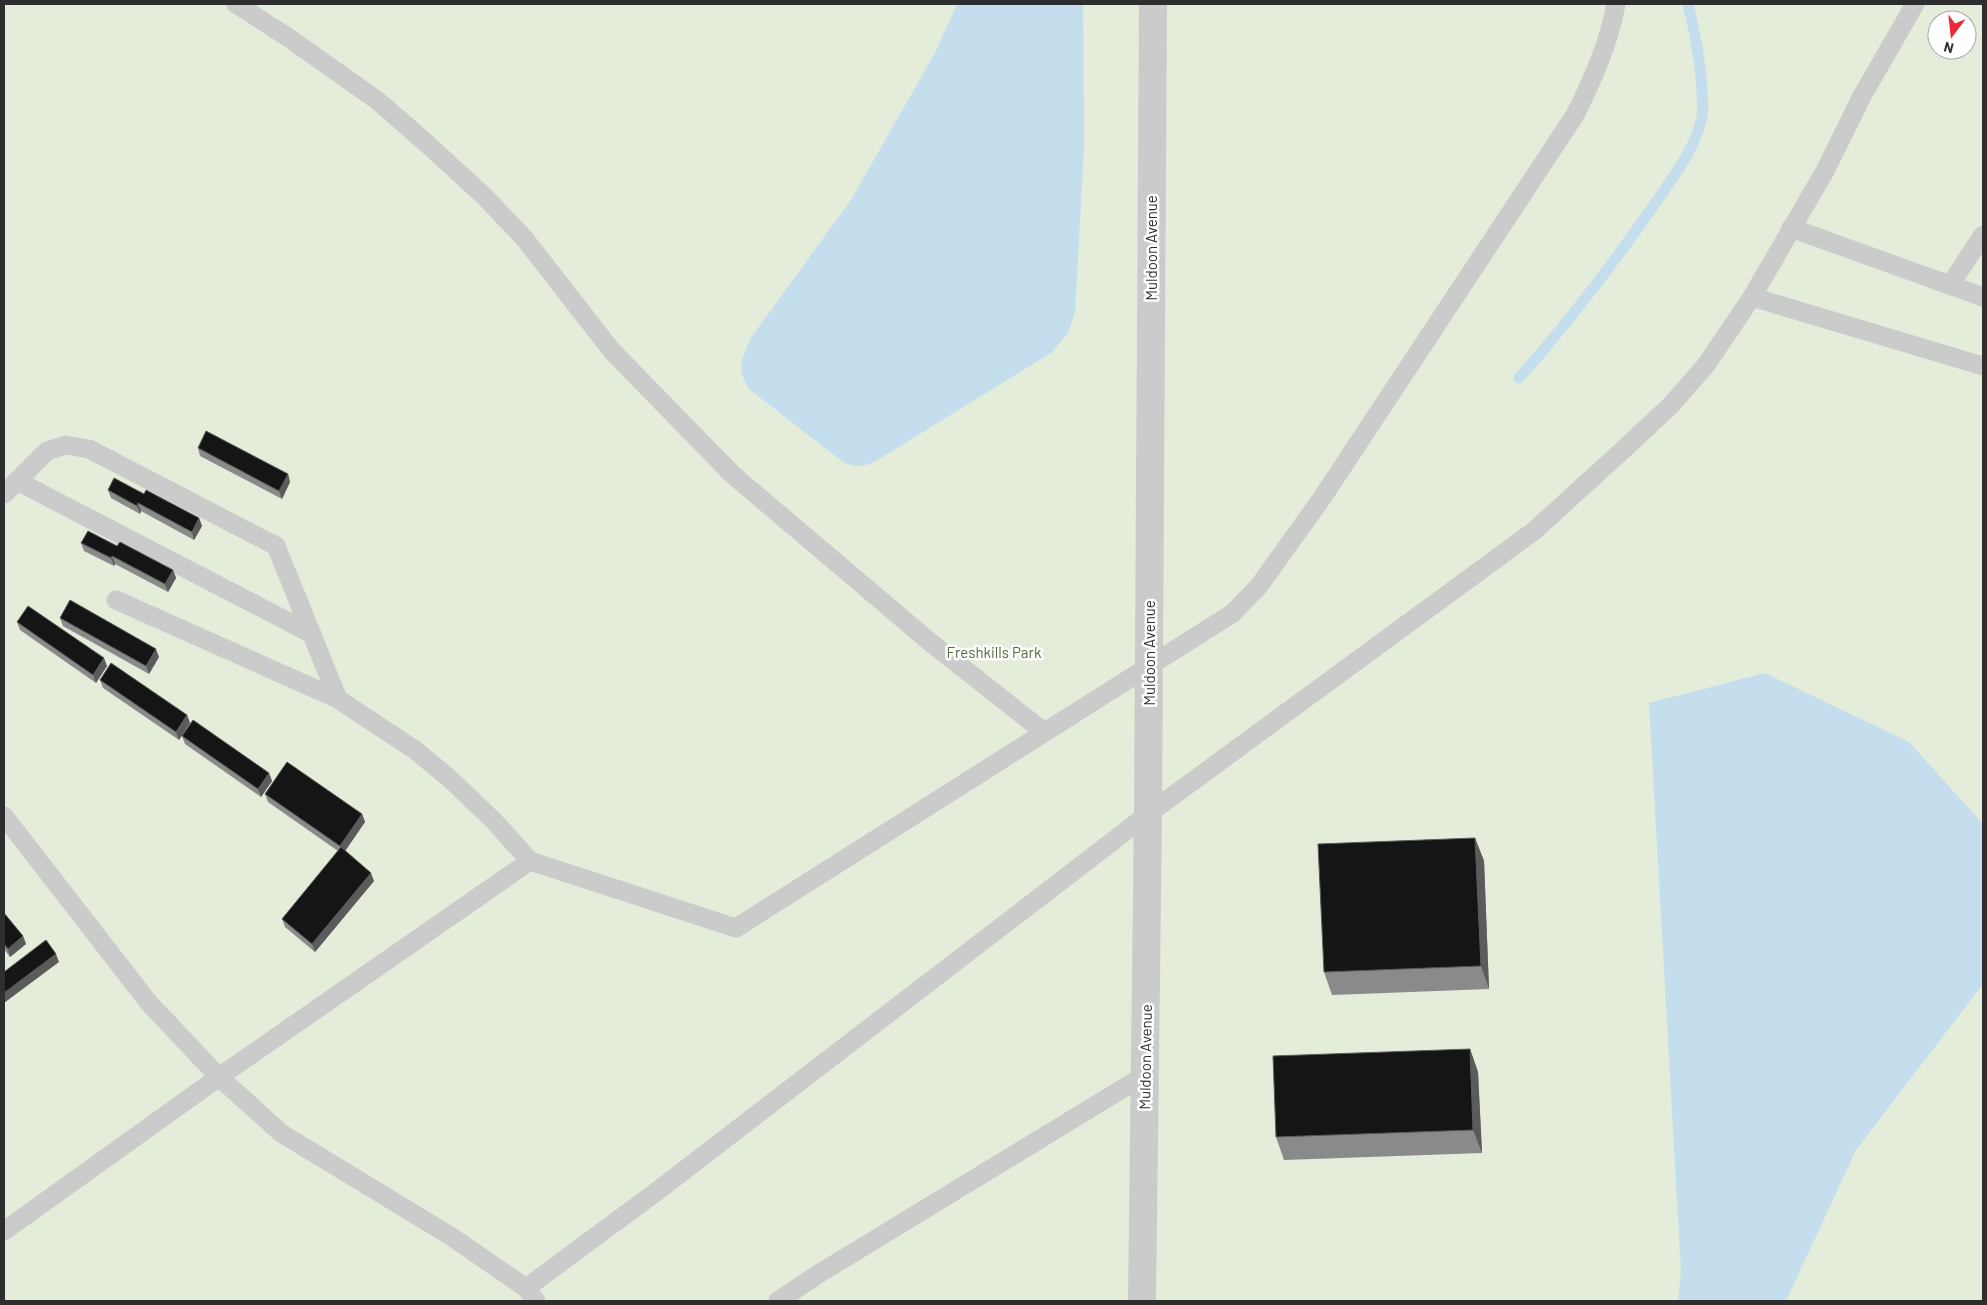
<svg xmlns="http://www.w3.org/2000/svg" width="1987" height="1305" font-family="Barlow,sans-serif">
  <rect width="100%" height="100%" fill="#fff"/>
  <path fill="#e4ecda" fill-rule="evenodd" d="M4,4H1983V1301H4ZM1937,20H1967V50H1937Z"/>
  <g fill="#c5deed">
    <path d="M957,4H1083L1084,148L1075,312L1068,333L1051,353L876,461C863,467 856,468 843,462L749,389C736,366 741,363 750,339L851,200L935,53Z"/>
    <polygon points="1765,673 1909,742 1983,824 1983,984 1856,1150 1786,1301 1678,1301 1681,1271 1649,703"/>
  </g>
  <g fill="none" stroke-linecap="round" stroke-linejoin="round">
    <path stroke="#c5deed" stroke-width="11" d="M1519,378C1569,322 1613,264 1656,202C1674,176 1696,148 1702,116C1704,109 1702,101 1702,93C1701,63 1695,33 1688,4"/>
    <g stroke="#cbcbcb" stroke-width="19">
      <polyline points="236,4 289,38 378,101 425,142 484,196 524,238 612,351 733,475 930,642 1044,732"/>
      <polyline points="1791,228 1983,297"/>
      <polyline points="1950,285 1983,235"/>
      <polyline points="1752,297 1983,366"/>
      <polyline points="17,481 312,634"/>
      <polyline points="4,494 47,451 66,445 89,449 276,546 338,699"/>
      <polyline points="116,600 338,699 415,750 449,778 494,821 530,861"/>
      <polyline points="4,816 149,1003 219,1077 281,1133 452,1237 526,1288 536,1301"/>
      <path d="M4,1231L219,1077L530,861L736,928L1233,613L1259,586L1322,498L1575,115C1593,79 1609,43 1616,4"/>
      <polyline points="526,1288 656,1192 1148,814 1534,531 1624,449 1671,405 1706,365 1752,297 1825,171 1862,96 1915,4"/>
      <polyline points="778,1301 820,1273 1145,1075"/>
    </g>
    <polyline stroke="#cbcbcb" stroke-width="28" points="1142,1301 1148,814 1153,4"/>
  </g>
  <g fill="#8a8a8a">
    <polygon points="198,448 288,474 290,482 282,499 200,456"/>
    <polygon points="108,490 144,494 199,518 202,526 194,540 141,511 140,514 111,498"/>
    <polygon points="81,543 117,546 173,570 176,578 168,592 115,564 114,566 84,551"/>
    <polygon points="60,618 159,657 149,674 63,626"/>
    <polygon points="17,622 107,666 96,683 20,630"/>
    <polygon points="100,680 187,715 190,723 179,740 103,688"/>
    <polygon points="182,736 269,773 272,781 261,797 185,744"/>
    <polygon points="265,794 362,814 365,822 345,851 374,881 315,952 285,927 282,919 338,851 268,802"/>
    <polygon points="1475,838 1484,861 1489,989 1332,995 1324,972"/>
    <polygon points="4,913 23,936 26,944 10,957 4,949"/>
    <polygon points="1470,1049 1478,1072 1482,1153 1284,1160 1276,1137"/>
  </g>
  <g fill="#5b5b5b">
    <polygon points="288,474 290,482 282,499 279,491"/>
    <polygon points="138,503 141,511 140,514 137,506"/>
    <polygon points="199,518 202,526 194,540 192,532"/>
    <polygon points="112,556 115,564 114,566 111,558"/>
    <polygon points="173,570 176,578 168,592 165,584"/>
    <polygon points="156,649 159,657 149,674 146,666"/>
    <polygon points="104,658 107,666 96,683 93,675"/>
    <polygon points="187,715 190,723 179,740 176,732"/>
    <polygon points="269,773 272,781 261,797 258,789"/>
    <polygon points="362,814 365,822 343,854 340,846"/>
    <polygon points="1475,838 1484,861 1489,989 1481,966"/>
    <polygon points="371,873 374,881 315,952 312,944"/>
    <polygon points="23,936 26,944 10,957 8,949"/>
    <polygon points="56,954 59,962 4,1003 4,993"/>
    <polygon points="1470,1049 1478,1072 1482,1153 1473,1130"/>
  </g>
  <g fill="#151515" stroke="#5b5b5b">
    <polygon points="206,431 288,474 279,491 198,448"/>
    <polygon points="114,478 144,494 146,490 199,518 192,532 138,503 137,506 108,490"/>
    <polygon points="88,531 117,546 120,542 173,570 165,584 112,556 111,558 81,543"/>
    <polygon points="70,600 156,649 146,666 60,618"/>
    <polygon points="28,606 104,658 93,675 17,622"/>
    <polygon points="111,663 187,715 176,732 100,680"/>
    <polygon points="193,720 269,773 258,789 182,736"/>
    <polygon points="287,762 362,814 340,846 265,794"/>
    <polygon points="1475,838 1481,966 1324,972 1318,844"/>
    <polygon points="341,847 371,873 312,944 282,919"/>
    <polygon points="4,913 23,936 8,949 4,944"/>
    <polygon points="46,940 56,954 4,993 4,972"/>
    <polygon points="1470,1049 1473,1130 1276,1137 1273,1056"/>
  </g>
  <g text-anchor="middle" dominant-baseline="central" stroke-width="5" stroke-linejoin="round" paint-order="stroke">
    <g font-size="15" fill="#2e2e2e" stroke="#fff">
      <text transform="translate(1151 248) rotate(-90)">Muldoon Avenue</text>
      <text transform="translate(1149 653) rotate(-90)">Muldoon Avenue</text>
      <text transform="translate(1145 1057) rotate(-89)">Muldoon Avenue</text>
    </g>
    <g font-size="15" fill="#516b39" stroke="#fff">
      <text x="994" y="652">Freshkills Park</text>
    </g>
  </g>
  <rect width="1987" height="1305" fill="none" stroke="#2e2e2e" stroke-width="10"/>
  <g transform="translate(1952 35) rotate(195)"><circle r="24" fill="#ffffff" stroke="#ababab"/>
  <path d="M0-4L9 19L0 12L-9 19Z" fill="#ed2839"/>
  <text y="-8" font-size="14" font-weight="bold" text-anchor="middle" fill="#2e2e2e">N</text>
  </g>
</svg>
